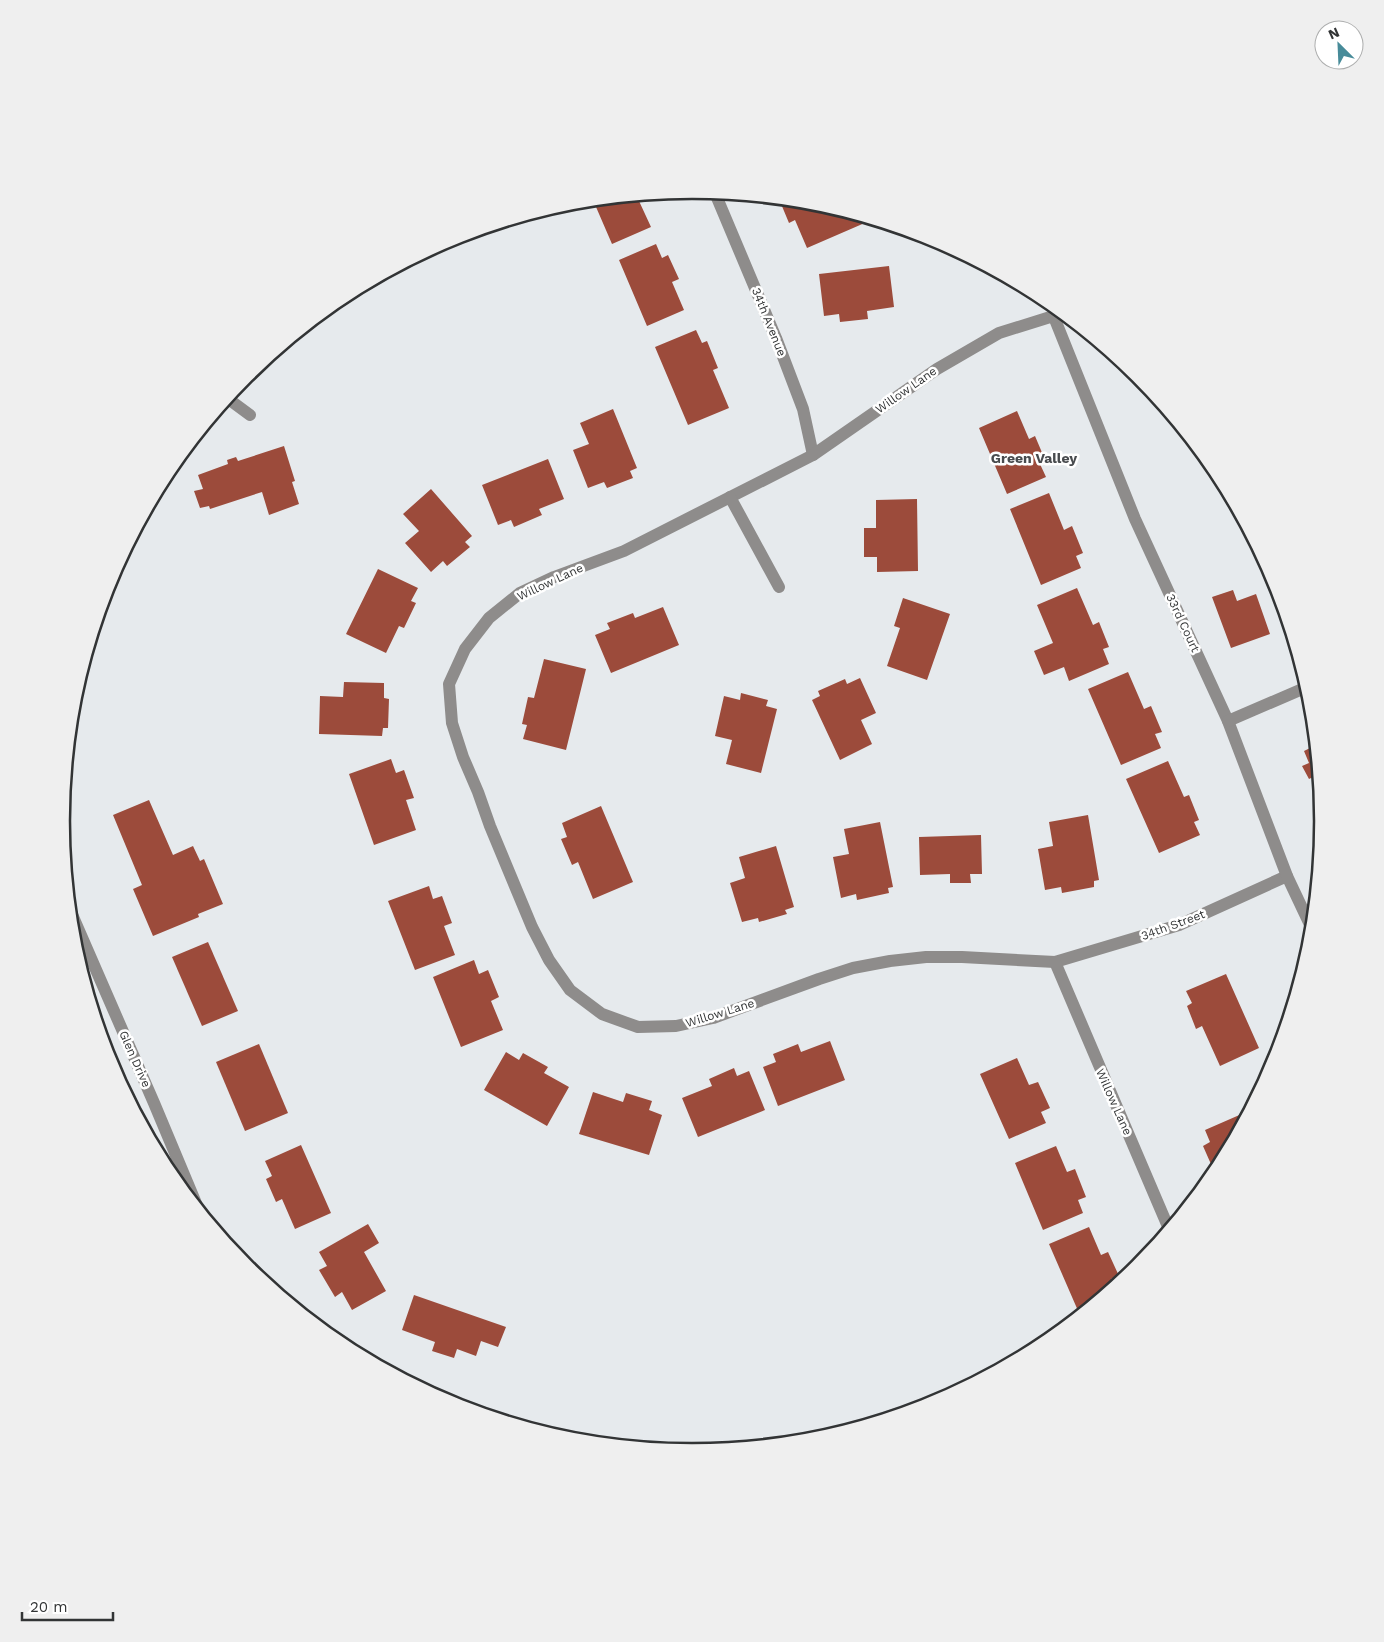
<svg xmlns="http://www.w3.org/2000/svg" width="1384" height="1642" font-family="'Work Sans',sans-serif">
  <rect width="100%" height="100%" fill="#e6eaed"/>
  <g fill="#9c4b3b">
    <polygon points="643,195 645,198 639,201 651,227 612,244 593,200"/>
    <polygon points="779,199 815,202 865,218 867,222 807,248 795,220 789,223"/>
    <polygon points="656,244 662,258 668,255 679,279 672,282 684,310 647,326 619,260"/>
    <polygon points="889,266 894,307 867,311 868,319 840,322 839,314 824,316 819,274"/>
    <polygon points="696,330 702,343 707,341 718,368 713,370 729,408 688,425 655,347"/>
    <polygon points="613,409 637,468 630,471 633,478 607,488 604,482 588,488 573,450 589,444 580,423"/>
    <polygon points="1017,411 1029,439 1035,436 1046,462 1040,464 1046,477 1007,494 979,428"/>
    <polygon points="284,446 295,481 292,482 299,504 269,515 262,492 210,509 209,506 200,508 194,491 203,489 198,475 228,464 227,460 236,457 238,461"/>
    <polygon points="548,459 564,499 539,509 542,515 514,527 511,520 498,525 482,485"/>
    <polygon points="431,489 472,536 465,542 470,547 447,566 443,561 431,572 405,543 419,531 403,514"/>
    <polygon points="1049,493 1064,530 1072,526 1083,553 1076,556 1081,568 1041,585 1010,509"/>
    <polygon points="917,499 918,571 877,572 877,557 864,557 864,528 876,528 876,500"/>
    <polygon points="378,569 418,588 411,601 416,603 404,628 399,626 386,653 346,634"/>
    <polygon points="1077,588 1093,625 1099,622 1109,647 1103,649 1109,664 1069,681 1064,667 1044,675 1034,651 1053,643 1037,605"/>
    <polygon points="1233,590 1237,601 1256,594 1270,634 1231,648 1212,597"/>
    <polygon points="903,598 950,614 927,680 887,666 900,628 894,626"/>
    <polygon points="663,607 679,645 611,673 595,635 610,629 607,623 633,613 635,618"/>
    <polygon points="544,659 586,669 566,750 523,739 527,725 522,724 528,697 534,698"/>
    <polygon points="1128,672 1144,709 1151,706 1162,732 1155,734 1161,748 1121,765 1088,689"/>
    <polygon points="860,678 876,713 861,720 872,744 840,760 812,700 820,696 818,691 845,679 847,684"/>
    <polygon points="344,682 384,683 384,698 389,699 388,728 383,728 382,736 319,734 320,696 343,697"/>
    <polygon points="741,693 768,700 766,706 777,709 761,773 726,764 732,740 715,736 724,696 740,700"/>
    <polygon points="1314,734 1319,784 1315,776 1309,779 1302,766 1309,763 1304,751 1314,746 1310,736"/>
    <polygon points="391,759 396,773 404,770 414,798 406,800 416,830 374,845 349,774"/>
    <polygon points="1168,761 1184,797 1189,795 1199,820 1194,822 1200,835 1159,853 1126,779"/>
    <polygon points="149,800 173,855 193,846 200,861 204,859 223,904 198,914 199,917 153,936 133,889 142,885 113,815"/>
    <polygon points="601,806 633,882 593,899 578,862 572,865 561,839 567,837 562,823"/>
    <polygon points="1088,815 1099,880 1094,881 1094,887 1062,893 1061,887 1045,890 1038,849 1053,846 1049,822"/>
    <polygon points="880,822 893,887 888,888 889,893 857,900 856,894 841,898 833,857 849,854 844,829"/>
    <polygon points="981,835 982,874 970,874 971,883 950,883 950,874 920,875 919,837"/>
    <polygon points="776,846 794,907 785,910 787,914 759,922 758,918 742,922 730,883 745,878 739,857"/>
    <polygon points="429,886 433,899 442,896 452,923 444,926 455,955 415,970 388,901"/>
    <polygon points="208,942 238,1011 202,1026 172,957"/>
    <polygon points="474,960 479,974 488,970 499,997 491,1001 503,1030 461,1047 433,977"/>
    <polygon points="1226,974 1259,1048 1220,1066 1202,1026 1196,1029 1187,1006 1192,1003 1186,991"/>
    <polygon points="830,1041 845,1080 778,1106 763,1067 776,1062 773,1054 798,1044 801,1052"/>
    <polygon points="259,1044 288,1113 245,1131 216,1062"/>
    <polygon points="506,1052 519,1060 523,1053 548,1067 544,1073 569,1087 547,1126 484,1090"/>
    <polygon points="1017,1058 1029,1085 1038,1082 1050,1108 1041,1112 1046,1123 1009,1139 980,1074"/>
    <polygon points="734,1068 737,1076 749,1071 765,1110 698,1137 682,1098 712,1086 709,1079"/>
    <polygon points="593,1092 623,1102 626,1093 652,1101 649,1110 662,1115 649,1155 579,1134"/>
    <polygon points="1244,1113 1246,1117 1217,1170 1214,1171 1203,1146 1210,1142 1205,1130"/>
    <polygon points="301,1145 331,1213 295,1229 282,1199 276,1202 266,1179 272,1176 265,1161"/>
    <polygon points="1056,1146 1067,1172 1075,1169 1086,1197 1078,1200 1083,1213 1043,1230 1015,1163"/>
    <polygon points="368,1224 379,1243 364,1252 386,1291 352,1310 342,1292 335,1297 319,1270 327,1266 319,1252"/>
    <polygon points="1089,1227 1101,1255 1108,1252 1119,1276 1111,1279 1114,1286 1087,1309 1079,1313 1049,1244"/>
    <polygon points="414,1295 506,1327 498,1347 481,1341 476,1356 457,1349 454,1358 432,1351 435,1342 402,1330"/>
  </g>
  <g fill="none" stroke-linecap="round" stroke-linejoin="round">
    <g stroke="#8e8c8b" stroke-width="12">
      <polyline points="715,193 776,338 803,409 813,455"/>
      <polyline points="1063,313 999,333 937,369 813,455 624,551 554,577 520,593 489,618 465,649 449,684 452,723 463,757 478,792 490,826 532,927 549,960 570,990 602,1014 638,1027 676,1026 713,1018 819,979 853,968 890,961 926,957 962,957 1055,962 1179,925 1287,876"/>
      <polyline points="1054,317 1135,519 1228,721 1287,876 1312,929"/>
      <polyline points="227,398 250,415"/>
      <polyline points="730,497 779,587"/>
      <polyline points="1228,721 1307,687"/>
      <polyline points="70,910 154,1103 198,1208"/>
      <polyline points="1055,962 1169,1229"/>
    </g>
  </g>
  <g text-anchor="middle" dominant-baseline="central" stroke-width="5" stroke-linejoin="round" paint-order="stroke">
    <g font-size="12" fill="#323435" stroke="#fff">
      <text transform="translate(769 322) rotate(68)">34th Avenue</text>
      <text transform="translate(906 390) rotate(-35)">Willow Lane</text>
      <text transform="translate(550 582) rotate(-25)">Willow Lane</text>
      <text transform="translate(1183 623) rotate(65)">33rd Court</text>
      <text transform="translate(1173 925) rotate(-20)">34th Street</text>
      <text transform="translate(720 1013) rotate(-17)">Willow Lane</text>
      <text transform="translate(135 1059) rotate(66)">Glen Drive</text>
      <text transform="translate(1114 1102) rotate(66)">Willow Lane</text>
    </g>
    <g font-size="14" font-weight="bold" fill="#484b4e" stroke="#fff">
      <text x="1034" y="458">Green Valley</text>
    </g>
  </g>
  <path d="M0 0H1384V1642H0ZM70 821a622 622 0 1 1 1244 0a622 622 0 1 1-1244 0Z" fill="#efefef" fill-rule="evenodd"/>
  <path fill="none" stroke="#323435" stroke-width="2.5" d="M70 821a622 622 0 1 1 1244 0a622 622 0 1 1-1244 0Z"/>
  <g transform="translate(1339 45) rotate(336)"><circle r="24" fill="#ffffff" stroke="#adaeae"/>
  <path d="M0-4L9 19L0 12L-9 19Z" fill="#478b99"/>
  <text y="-8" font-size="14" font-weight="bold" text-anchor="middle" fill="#323435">N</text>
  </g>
  <path d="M22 1612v8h91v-8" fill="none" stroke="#323435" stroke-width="2.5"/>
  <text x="30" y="1612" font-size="15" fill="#323435" stroke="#ffffff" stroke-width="4" paint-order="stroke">20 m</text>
</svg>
